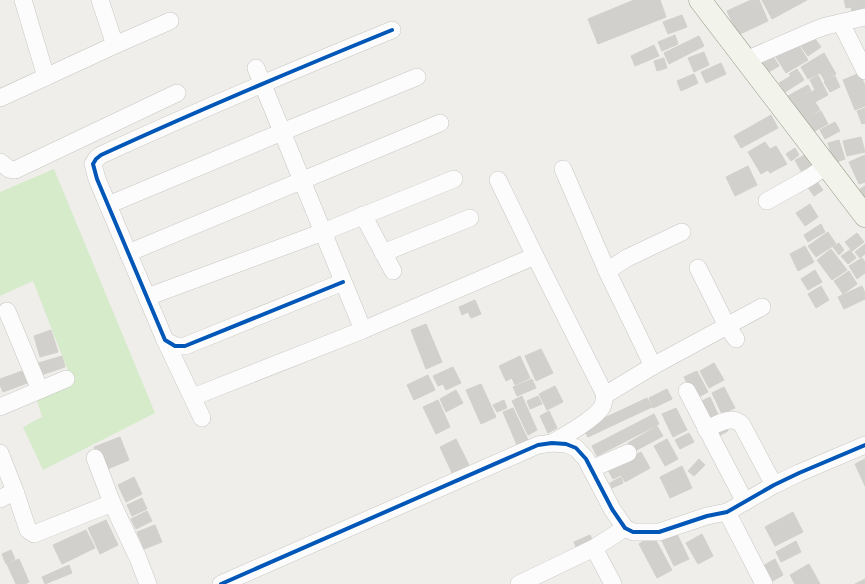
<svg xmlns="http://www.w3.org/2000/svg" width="865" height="584" font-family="'Exo 2',sans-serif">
  <rect width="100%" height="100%" fill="#efeeea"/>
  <polygon fill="#d5ebca" points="54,169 155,413 43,470 23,427 42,417 36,397 72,381 33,281 0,296 0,192"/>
  <g fill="#d2d0cd" stroke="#d2d0cb">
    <polygon points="634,0 660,0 666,17 598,44 588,19"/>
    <polygon points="751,0 759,0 768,21 738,35 727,11"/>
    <polygon points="762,0 807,0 772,19"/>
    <polygon points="844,0 865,0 865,9 852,12 851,7 846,8"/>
    <polygon points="682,15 687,27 668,34 663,22"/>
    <polygon points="675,35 678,44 662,51 658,42"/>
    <polygon points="699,36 704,46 669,64 664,53"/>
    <polygon points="813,36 821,47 808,56 800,45"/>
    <polygon points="796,41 808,60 786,73 774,54"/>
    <polygon points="654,45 659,56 635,66 631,56"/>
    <polygon points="704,52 709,65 694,72 688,58"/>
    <polygon points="824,53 836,74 825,81 820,73 808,79 801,67"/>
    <polygon points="773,56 779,66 767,73 761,64"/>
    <polygon points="664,58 667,68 657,71 654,61"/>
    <polygon points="721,63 726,74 706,83 701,72"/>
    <polygon points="797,69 804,80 785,92 779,83 791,76 789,74"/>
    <polygon points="860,73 865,86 865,106 855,110 843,80"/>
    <polygon points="694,74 698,83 681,91 677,81"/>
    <polygon points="818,75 828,95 802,109 796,100 815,90 810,80"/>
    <polygon points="835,76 840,87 830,92 824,82"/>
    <polygon points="808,85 811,91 796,100 802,109 815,102 820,110 800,122 786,97"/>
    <polygon points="865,108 865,123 862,124 857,111"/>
    <polygon points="821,111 828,124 811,133 804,120"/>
    <polygon points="771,115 778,128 741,148 734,136"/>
    <polygon points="835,122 840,131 825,139 820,130"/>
    <polygon points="861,137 865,152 847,156 843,141"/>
    <polygon points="839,140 845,159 834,163 828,143"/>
    <polygon points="765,142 770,149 776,146 787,164 770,173 768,170 761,174 748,152"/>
    <polygon points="795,148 799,155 791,161 786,154"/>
    <polygon points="807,154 813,165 801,171 795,160"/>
    <polygon points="865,155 865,182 859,184 849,162"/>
    <polygon points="748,166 757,185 735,196 726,177"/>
    <polygon points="815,179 823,190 814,196 807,186"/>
    <polygon points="865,186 865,197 860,189"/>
    <polygon points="810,204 818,217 805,226 796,213"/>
    <polygon points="821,224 825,232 808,242 804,235"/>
    <polygon points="828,232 836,244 816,257 808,246"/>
    <polygon points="857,233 864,242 852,251 845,242"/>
    <polygon points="839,243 844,250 839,255 833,247"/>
    <polygon points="865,244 865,254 860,258 855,252"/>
    <polygon points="805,246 814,262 798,271 790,254"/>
    <polygon points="831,249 847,270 832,280 817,260"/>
    <polygon points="850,250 856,258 848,264 841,256"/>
    <polygon points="862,258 865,262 865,273 857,279 849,266"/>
    <polygon points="815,270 822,282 808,290 801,279"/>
    <polygon points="849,271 857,284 843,294 834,281"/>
    <polygon points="821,286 829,300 816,308 808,294"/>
    <polygon points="862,286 865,293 865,299 844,309 838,297"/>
    <polygon points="475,300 481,314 471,318 468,312 462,315 459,307"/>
    <polygon points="426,324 442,362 426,369 411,330"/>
    <polygon points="51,330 58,352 40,357 34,336"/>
    <polygon points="541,349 553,373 536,381 525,356"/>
    <polygon points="62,356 65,367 38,376 35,364"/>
    <polygon points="520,356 530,378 515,385 512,378 506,381 499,366"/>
    <polygon points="714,363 724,380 709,388 700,371"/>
    <polygon points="453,367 461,383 446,390 443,384 438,386 433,376"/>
    <polygon points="25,370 30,382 3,392 0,385 0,379"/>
    <polygon points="697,371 708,392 695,399 684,377"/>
    <polygon points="428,375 435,390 414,400 407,385"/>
    <polygon points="532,379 536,388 517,396 513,387"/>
    <polygon points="481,384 496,417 481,424 466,390"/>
    <polygon points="555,386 563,402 547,410 539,394"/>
    <polygon points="724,387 735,408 722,414 712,393"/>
    <polygon points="667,389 672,399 653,408 649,398"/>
    <polygon points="456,390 463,403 446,412 440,399"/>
    <polygon points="522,396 537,430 528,435 512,401"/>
    <polygon points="538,396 542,404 530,409 527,401"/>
    <polygon points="710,397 720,419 707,426 696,404"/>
    <polygon points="647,398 652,407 588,437 583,428"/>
    <polygon points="438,400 450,427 436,434 423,407"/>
    <polygon points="504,400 507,408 497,412 493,405"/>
    <polygon points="513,408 528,440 517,445 503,412"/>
    <polygon points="676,408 687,430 673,437 662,414"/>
    <polygon points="549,411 557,428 548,433 540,416"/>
    <polygon points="654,414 659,424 597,456 592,446"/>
    <polygon points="724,423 728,431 713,439"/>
    <polygon points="657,426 663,436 633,452 628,443"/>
    <polygon points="689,433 694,442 680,449 675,440"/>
    <polygon points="120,437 129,460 103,471 94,447"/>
    <polygon points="456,439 470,467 453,475 440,447"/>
    <polygon points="667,439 678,459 665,466 654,446"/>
    <polygon points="641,452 650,468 625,482 621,475 613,479 608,470"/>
    <polygon points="699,459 705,465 694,476 688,471"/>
    <polygon points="865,459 865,486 855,464"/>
    <polygon points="682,466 692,488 670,498 660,477"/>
    <polygon points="134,477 142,494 126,502 118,485"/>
    <polygon points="621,477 623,483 612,488 610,483"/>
    <polygon points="142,498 147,509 132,516 127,505"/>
    <polygon points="147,511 152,521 136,529 131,519"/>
    <polygon points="793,512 803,532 775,546 765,527"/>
    <polygon points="106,520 118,545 100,554 88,528"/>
    <polygon points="155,525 162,542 144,549 137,532"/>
    <polygon points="86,530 95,548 62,564 53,545"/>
    <polygon points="677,534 689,559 674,566 662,541"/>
    <polygon points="702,534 713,556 698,564 686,543"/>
    <polygon points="590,535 594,544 578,552 574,542"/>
    <polygon points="653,535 672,570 657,578 639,544"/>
    <polygon points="796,541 801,552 781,562 776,552"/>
    <polygon points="11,550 15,559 6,564 2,554"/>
    <polygon points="19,559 29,582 25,584 16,584 7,564"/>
    <polygon points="775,559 783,575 769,583 761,567"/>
    <polygon points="809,564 820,584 795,584 790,575"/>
    <polygon points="69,565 72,573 45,584 42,577"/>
    <polygon points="865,579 865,584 855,584"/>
  </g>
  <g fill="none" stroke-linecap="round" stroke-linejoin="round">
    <defs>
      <g id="street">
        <polyline points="23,0 46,77"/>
        <polyline points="100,0 115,45 170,21"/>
        <polyline points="841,23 865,71"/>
        <polyline points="746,60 815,30 826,26 865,17"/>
        <polyline points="256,68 363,330"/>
        <polyline points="0,98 115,45"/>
        <polyline points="0,162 9,169 15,170 177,93"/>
        <polyline points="563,169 607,271"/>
        <polyline points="498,180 535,256"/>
        <polyline points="767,201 810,177 826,166"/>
        <polyline points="108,205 282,132 417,77"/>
        <polyline points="363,215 393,271"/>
        <polyline points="128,253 440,123"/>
        <polyline points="383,253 470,218"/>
        <polyline points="698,268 727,326 736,339"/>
        <path d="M343,282L185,346H175L165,340L97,179L93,164L96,159L101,155C197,111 294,70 392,30"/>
        <polyline points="147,297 323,232 454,179"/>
        <polyline points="7,311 40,390"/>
        <polyline points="165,340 202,418"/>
        <polyline points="653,366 762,307"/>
        <polyline points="687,391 745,502"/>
        <polyline points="193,397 363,330 535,256 605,395"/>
        <polyline points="0,407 66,379"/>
        <path d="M706,429C718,424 732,414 742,425L774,485"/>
        <path d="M552,443C564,436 595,419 602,407C604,404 604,398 605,395L653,366L607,271L627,258L682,232"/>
        <polyline points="0,453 15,491"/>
        <polyline points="95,458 112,503"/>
        <polyline points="591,469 628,453"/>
        <polyline points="0,499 15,491 28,530 34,534 112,503 138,558 148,584"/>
        <polyline points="727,512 764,584"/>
        <polyline points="594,548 625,528"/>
        <polyline points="221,584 538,445 552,443 566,444 576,448 586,459 612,509 625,528 633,532 659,532 707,516 727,512 774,485 799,473 865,445"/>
        <polyline points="519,584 594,548 613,584"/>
      </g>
      <polyline id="secondary" points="700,0 865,216"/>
    </defs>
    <use href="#street" stroke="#c6c6c4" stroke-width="18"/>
    <use href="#secondary" stroke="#929982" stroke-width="23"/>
    <use href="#street" stroke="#fdfcfc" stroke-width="17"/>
    <use href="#secondary" stroke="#f2f4ec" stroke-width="22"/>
    <defs>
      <g id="cycleway">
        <path d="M343,282L185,346H175L165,340L97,179L93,164L96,159L101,155C197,111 294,70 392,30"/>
        <polyline points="221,584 538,445 552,443 566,444 576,448 586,459 612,509 625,528 633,532 659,532 707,516 727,512 774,485 799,473 865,445"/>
      </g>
    </defs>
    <use href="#cycleway" stroke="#fff" stroke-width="6"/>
    <use href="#cycleway" stroke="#0057b8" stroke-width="4"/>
  </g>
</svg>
